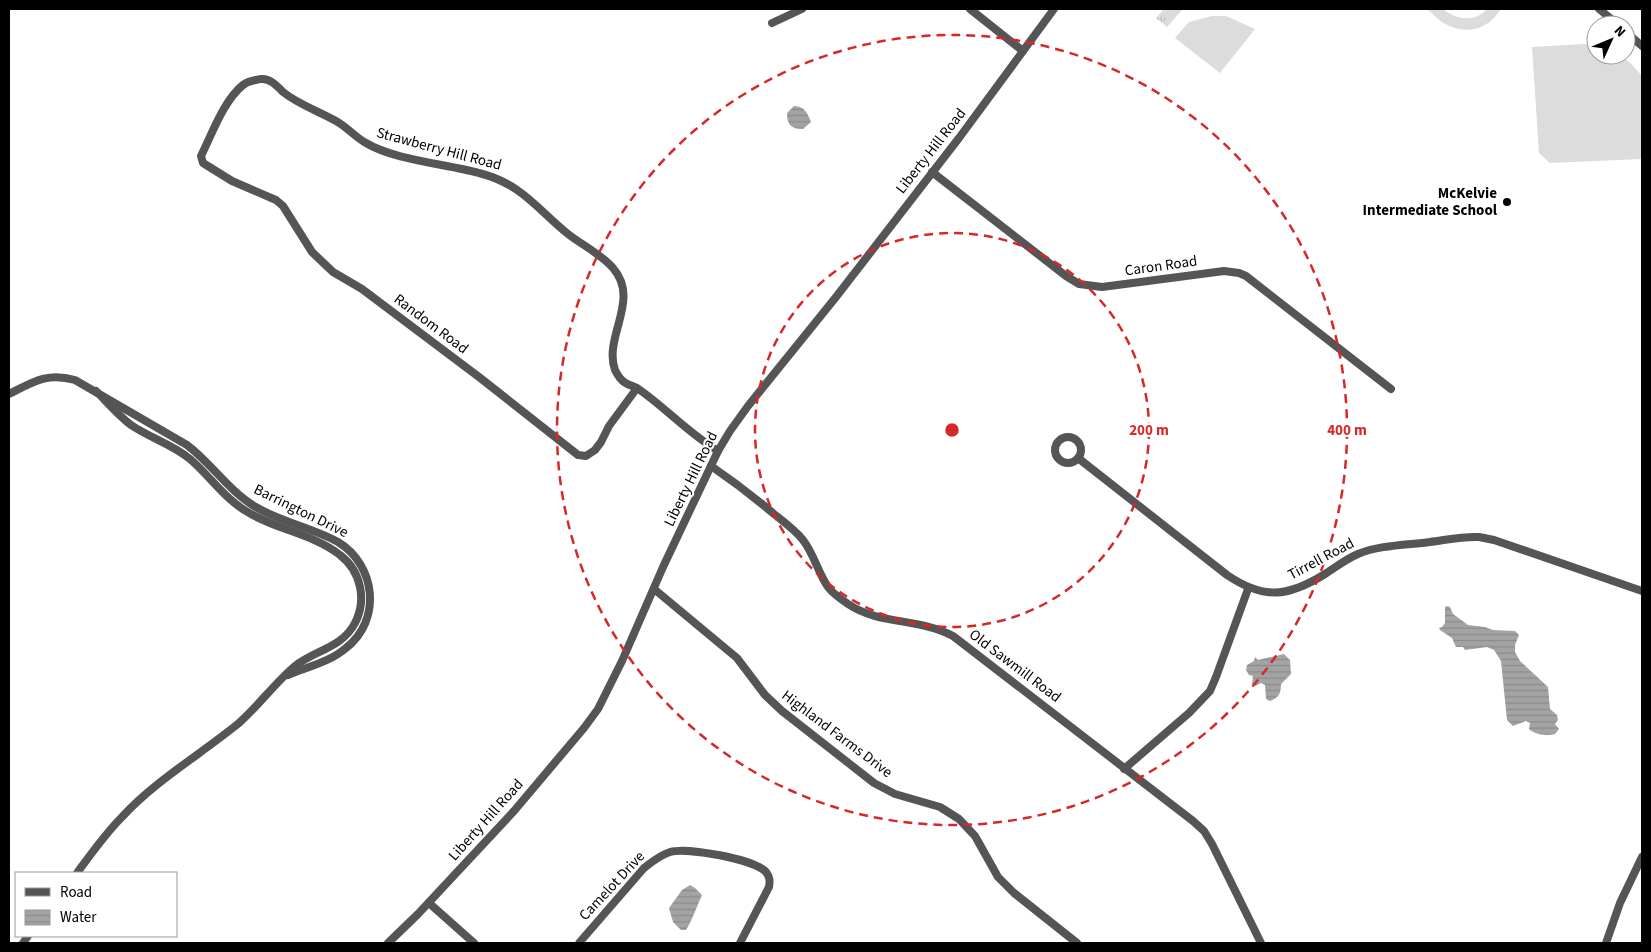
<svg xmlns="http://www.w3.org/2000/svg" width="1651" height="952" font-family="'Source Sans 3',sans-serif">
  <defs>
    <pattern id="grass-tufts" width="24" height="20" patternUnits="userSpaceOnUse" patternTransform="scale(1.25)"><rect width="24" height="20" fill="#dcdcdc"/><path d="M3 7l-1-3M5 7V3M7 7l1-3M15 17l-1-3M17 17v-4M19 17l1-3" fill="none" stroke="#bbb"/></pattern>
    <pattern id="water-rules" width="6" height="5" patternUnits="userSpaceOnUse" patternTransform="scale(1.25)"><rect width="6" height="5" fill="#a3a3a3"/><path d="M0 2.5h6" fill="none" stroke="#8b8b8b"/></pattern>
  </defs>
  <rect width="100%" height="100%" fill="#fff"/>
  <polygon fill="url(#grass-tufts)" points="1164,9 1183,9 1167,27 1156,18"/>
  <g fill="#dcdcdc">
    <path d="M1427,9H1443C1452,17 1466,21 1478,16C1482,14 1485,10 1488,9C1491,8 1498,9 1501,9C1487,31 1465,36 1442,22C1437,19 1432,13 1427,9Z"/>
    <polygon points="1212,16 1226,16 1255,29 1220,73 1175,38 1189,22"/>
    <path d="M1584,44L1596,46V55C1623,55 1624,55 1642,76V159L1550,163L1539,153L1532,47Z"/>
  </g>
  <g fill="url(#water-rules)">
    <path d="M794,106C805,107 807,112 811,122L803,129C791,129 787,125 787,113Z"/>
    <path d="M1447,606L1450,607L1453,614L1468,625L1485,627L1493,630L1515,631L1519,635L1515,645V652L1520,661L1548,687L1550,709L1557,715L1558,720L1555,724L1559,729L1555,734C1546,736 1536,735 1529,729L1530,723L1526,721L1513,726L1507,720L1501,661L1494,650L1487,647L1465,650L1463,647H1456L1452,638L1440,630L1439,628L1442,627L1445,623V607Z"/>
    <path d="M1284,654L1290,660L1291,674L1281,684C1281,693 1279,698 1270,701L1266,699L1265,685L1261,683L1255,686L1252,684L1253,676L1249,675L1246,670L1247,665L1254,661L1255,657L1258,660Z"/>
    <path d="M690,885L695,888L702,895C697,906 692,921 686,930H681L673,922L669,908L682,890Z"/>
  </g>
  <g fill="none" stroke-linecap="round" stroke-linejoin="round">
    <g stroke="#555" stroke-width="8">
      <polyline points="970,9 1023,51"/>
      <polyline points="1599,9 1619,25"/>
      <polyline points="772,23 802,9"/>
      <polyline points="1626,32 1642,46"/>
      <polyline points="932,172 1066,276 1079,284 1102,287 1224,271 1239,273 1246,276 1391,389"/>
      <path d="M637,388L609,426L601,442L595,450L586,456L578,455L479,377L362,289L333,272L312,252L283,206L276,200L232,181L203,163L201,156C212,134 224,100 243,85C248,81 255,80 261,79C270,78 277,86 283,92C299,105 319,111 336,121C347,127 355,137 366,143C394,160 447,164 479,173C522,184 536,208 568,234C582,245 601,254 613,268C641,300 603,337 615,370C617,374 620,379 624,382C628,385 633,386 637,388C665,407 688,433 718,451"/>
      <path d="M9,394C33,382 47,372 75,380L187,445C211,463 228,490 254,506C280,522 311,527 338,542C376,565 382,620 346,648C330,662 307,667 288,675"/>
      <circle cx="1068" cy="450" r="13"/>
      <path d="M1078,458L1227,575C1264,600 1288,597 1325,574C1336,567 1346,559 1358,554C1379,545 1407,545 1430,542C1446,540 1463,536 1479,537C1484,538 1489,539 1494,540L1642,591"/>
      <path d="M711,466C733,481 754,497 774,514C784,522 795,530 803,540C814,554 818,573 828,587C833,594 841,599 848,604C879,625 920,618 953,636L1193,821L1204,831L1212,844L1261,943"/>
      <polyline points="654,589 737,658 765,695 782,711 874,783 895,794 940,807 959,819 975,836 998,877 1014,893 1077,943"/>
      <polyline points="1124,769 1189,713 1210,691 1216,677 1248,589"/>
      <path d="M77,873C91,854 105,834 122,817C155,781 201,754 239,723C259,705 275,683 295,666C315,650 342,648 355,623C367,600 361,571 340,555C315,535 279,530 251,514C226,501 211,477 190,459C172,444 150,438 131,425C118,415 107,402 96,391"/>
      <polyline points="429,903 474,943"/>
      <polyline points="23,943 28,936"/>
      <polyline points="388,943 418,914 514,811 584,728 598,709 622,661 663,567 718,451 730,431 748,406 836,297 959,138 1054,9"/>
      <path d="M579,943L644,868C652,862 660,855 670,852C687,847 754,859 766,872C770,877 770,881 769,887L740,943"/>
      <polyline points="1606,943 1620,903 1642,857"/>
    </g>
  </g>
  <g fill="none" stroke="#d62828" stroke-width="2.5" stroke-dasharray="9 6">
    <circle cx="952" cy="430" r="197"/>
    <circle cx="952" cy="430" r="395"/>
  </g>
  <circle fill="#000" stroke="#fff" stroke-width="2" cx="1507" cy="202" r="5"/>
  <g text-anchor="middle" dominant-baseline="central" stroke-width="4" stroke-linejoin="round" paint-order="stroke">
    <g font-size="15" fill="#000" stroke="#fff">
      <text transform="translate(439 149) rotate(15)">Strawberry Hill Road</text>
      <text transform="translate(931 151) rotate(-52)">Liberty Hill Road</text>
      <text transform="translate(1161 266) rotate(-8)">Caron Road</text>
      <text transform="translate(431 324) rotate(37)">Random Road</text>
      <text transform="translate(691 479) rotate(-64)">Liberty Hill Road</text>
      <text transform="translate(301 511) rotate(26)">Barrington Drive</text>
      <text transform="translate(1321 559) rotate(-28)">Tirrell Road</text>
      <text transform="translate(1015 666) rotate(37)">Old Sawmill Road</text>
      <text transform="translate(837 734) rotate(37)">Highland Farms Drive</text>
      <text transform="translate(486 820) rotate(-48)">Liberty Hill Road</text>
      <text transform="translate(612 886) rotate(-47)">Camelot Drive</text>
    </g>
    <g font-size="15" font-weight="bold" fill="#000" stroke="#fff" text-anchor="end">
      <text x="1497" y="193">McKelvie<tspan x="1497" dy="17">Intermediate School</tspan></text>
    </g>
  </g>
  <circle cx="952" cy="430" r="8" fill="#d62828" stroke="#fff" stroke-width="2.5"/>
  <g font-size="15" text-anchor="middle" font-weight="bold" fill="#d62828" stroke="#fff" stroke-width="4" stroke-linejoin="round" paint-order="stroke">
    <text x="1149" y="435">200 m</text>
    <text x="1347" y="435">400 m</text>
  </g>
  <rect width="1651" height="952" fill="none" stroke="#000000" stroke-width="20"/>
  <rect x="15" y="872" width="162" height="65" fill="#ffffff" stroke="#999999"/>
  <rect x="25" y="888" width="25" height="8" fill="#555555" stroke="#999999"/>
  <text x="60" y="897" font-size="15" fill="#000000">Road</text>
  <rect x="25" y="910" width="25" height="15" fill="url(#water-rules)" stroke="#999999"/>
  <text x="60" y="922" font-size="15" fill="#000000">Water</text>
  <g transform="translate(1611 40) rotate(46)"><circle r="24" fill="#ffffff" stroke="#999999"/>
  <path d="M0-4L9 19L0 12L-9 19Z" fill="#000000"/>
  <text y="-8" font-size="14" font-weight="bold" text-anchor="middle" fill="#000000">N</text>
  </g>
</svg>
